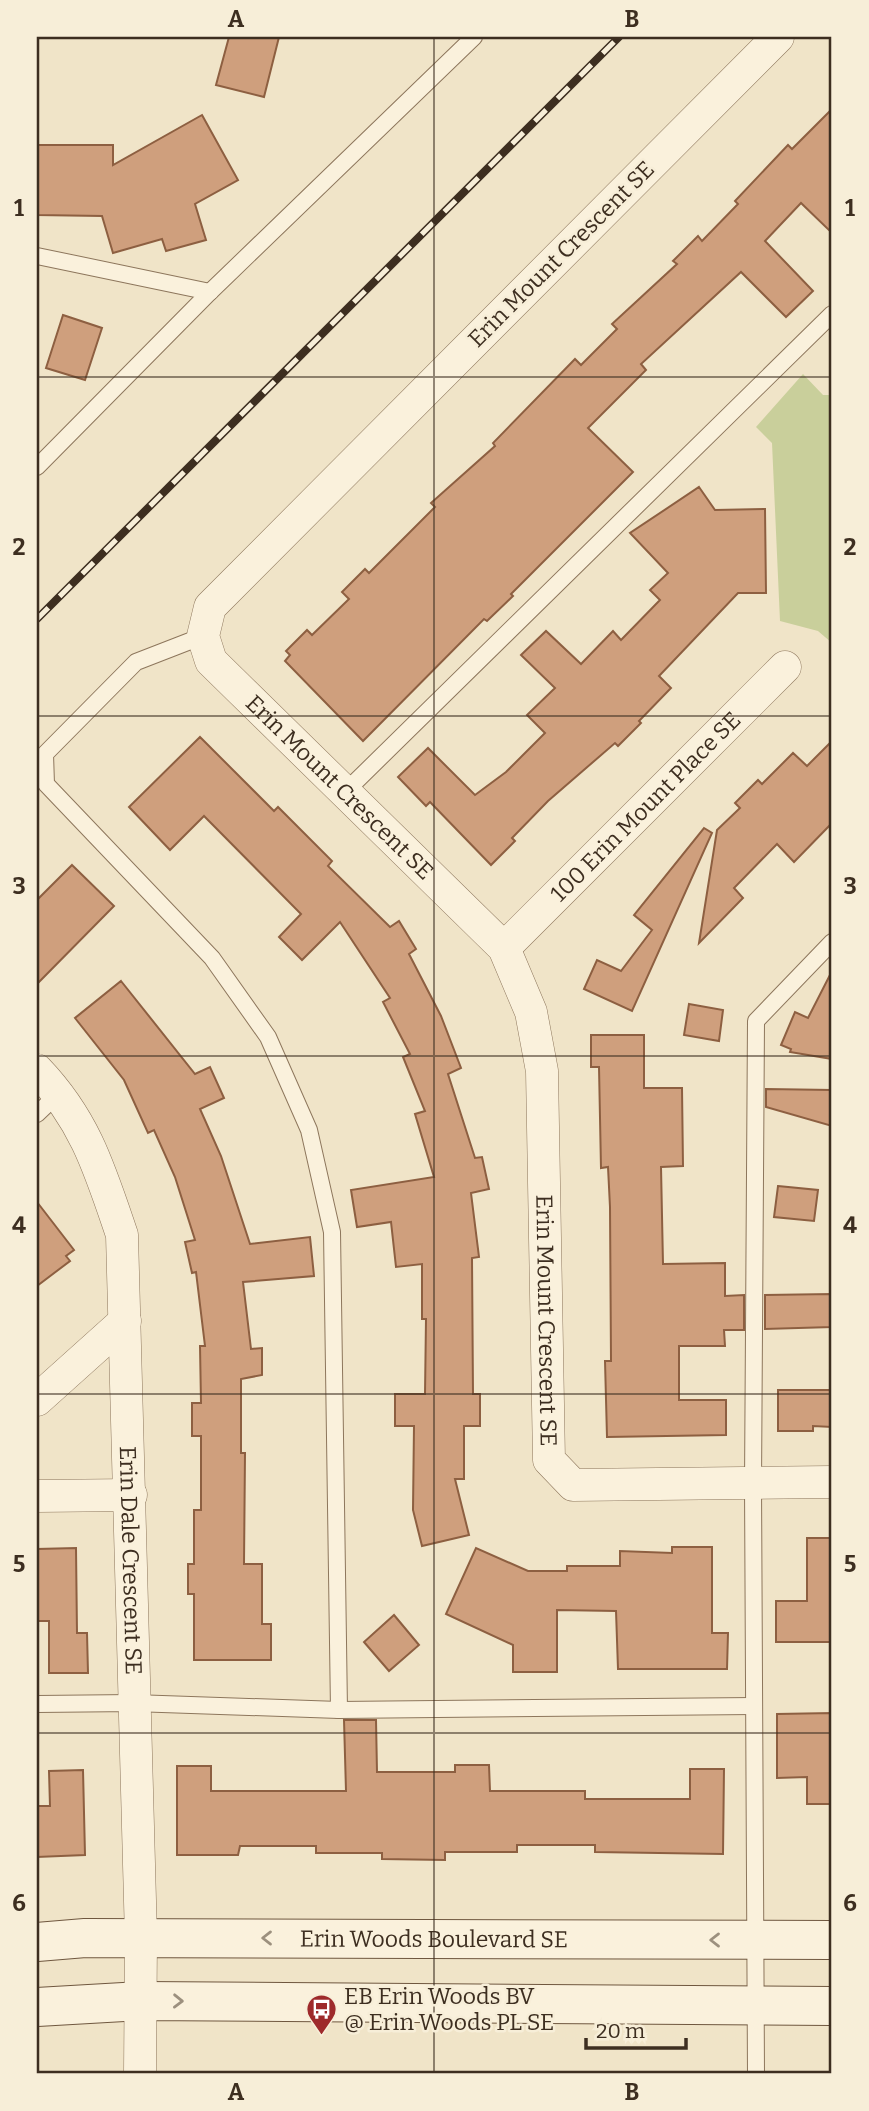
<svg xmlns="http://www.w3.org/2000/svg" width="869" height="2111" font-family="Bitter,serif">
  <rect width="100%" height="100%" fill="#f0e4c8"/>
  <polygon fill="#c9cf9b" points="803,374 823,395 832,395 832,643 818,631 780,621 772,443 756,427"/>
  <g fill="#cf9f7d" stroke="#8d5f41" stroke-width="2">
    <polygon points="229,37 279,37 264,97 216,85"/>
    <polygon points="832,109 832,233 801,203 765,241 813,291 786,317 741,272 641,364 646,370 588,428 633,472 511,594 513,596 487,621 484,619 363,741 285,661 290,655 286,651 307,630 312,635 349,599 342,592 365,569 369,573 435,507 431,503 495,446 493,443 575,359 581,365 617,329 612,324 677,264 673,261 698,236 702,241 738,204 735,201 788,145 792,149"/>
    <polygon points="202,115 238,180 195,204 206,240 166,251 162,239 113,253 102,216 37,215 37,145 113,145 113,165"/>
    <polygon points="63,315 102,328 85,380 46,368"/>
    <polygon points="699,487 715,510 765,509 766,593 738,593 659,676 671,688 639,721 641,723 618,746 615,743 548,801 512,838 515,841 491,865 430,802 426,806 398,777 428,748 475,795 506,772 545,733 527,715 555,688 521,655 546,631 581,664 613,631 621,640 660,600 650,590 668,573 630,533"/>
    <polygon points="200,737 274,811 278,807 332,861 328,866 390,927 399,921 416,949 409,954 441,1016 461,1068 448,1074 475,1158 482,1157 489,1189 471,1193 479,1257 472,1258 473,1394 480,1394 480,1426 464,1426 464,1479 455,1479 469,1535 422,1546 413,1510 414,1426 395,1426 395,1394 425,1394 426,1319 422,1319 422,1264 396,1267 391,1222 357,1227 351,1190 434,1177 415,1114 425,1111 403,1057 410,1054 383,1002 390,998 340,922 302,960 279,937 301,914 204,816 170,850 129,807"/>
    <polygon points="832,741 832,823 794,862 777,844 734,888 743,898 699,943 717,830 740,808 735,803 758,780 762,784 793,753 807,766"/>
    <polygon points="704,828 712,833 632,1011 584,989 597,960 621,971 652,930 634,915"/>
    <polygon points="72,865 114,906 37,984 37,900"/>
    <polygon points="832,971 832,1059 790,1052 791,1049 781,1045 795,1012 808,1018"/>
    <polygon points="121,981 195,1074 210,1067 224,1098 200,1109 221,1156 250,1244 310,1237 314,1276 243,1282 251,1349 262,1348 262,1375 241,1379 241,1453 245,1453 244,1564 262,1564 262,1624 271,1624 271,1660 194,1660 194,1594 188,1594 188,1564 194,1564 194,1510 201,1510 201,1436 192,1436 192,1403 201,1403 200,1346 205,1346 196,1272 192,1273 185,1242 195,1240 175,1177 154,1130 148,1133 124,1080 75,1018"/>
    <polygon points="689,1004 723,1010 719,1041 684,1035"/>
    <polygon points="591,1035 644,1035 644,1088 682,1088 683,1166 661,1167 663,1264 725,1263 725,1296 744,1295 744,1330 724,1330 725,1346 679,1346 679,1400 726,1400 726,1435 607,1437 605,1361 611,1361 610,1207 608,1167 601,1168 599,1067 591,1067"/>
    <polygon points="766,1089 832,1090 832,1126 766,1107"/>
    <polygon points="778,1186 818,1190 814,1221 774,1217"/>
    <polygon points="37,1202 74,1250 66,1256 70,1261 37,1286"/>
    <polygon points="832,1294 832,1327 765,1329 765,1295"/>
    <polygon points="778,1390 832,1390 832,1427 813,1426 813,1431 778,1431"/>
    <polygon points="807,1538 832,1538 832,1642 776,1642 776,1601 807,1601"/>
    <polygon points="672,1547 712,1547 712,1633 728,1633 727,1669 618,1669 616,1611 557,1610 557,1672 513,1672 513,1645 446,1614 476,1548 528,1571 567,1571 567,1566 620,1566 620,1551 672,1553"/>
    <polygon points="76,1548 77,1633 87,1633 88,1673 49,1673 49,1621 37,1621 37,1549"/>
    <polygon points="394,1615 419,1645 389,1671 364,1642"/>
    <polygon points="832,1713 832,1804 807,1804 807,1777 777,1778 777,1714"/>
    <polygon points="344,1720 376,1720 377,1772 455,1772 455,1765 489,1765 490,1791 585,1791 585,1799 690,1799 690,1769 724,1769 723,1854 595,1852 595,1845 517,1845 517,1852 445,1852 445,1860 382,1859 382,1853 316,1853 316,1846 240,1846 238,1855 177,1855 177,1766 211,1766 211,1791 346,1791"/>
    <polygon points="83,1770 85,1855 37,1857 37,1806 50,1806 49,1771"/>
  </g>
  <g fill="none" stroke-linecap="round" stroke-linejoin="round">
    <defs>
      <g id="lane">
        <polyline points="37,256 210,292"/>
        <polyline points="37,467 210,292 474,37"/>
        <polyline points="203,636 136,662 45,754 46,784 212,958 268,1037 309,1130 332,1232 339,1710"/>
        <polyline points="344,793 832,314"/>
        <polyline points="37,1114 59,1093"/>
        <polyline points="37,1704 133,1703 339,1710 754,1706"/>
        <polyline points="756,2074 753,1484 756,1021 832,942"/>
      </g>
      <g id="street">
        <path id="s1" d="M778,37L210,607L203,636L211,661L504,948L531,1012L542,1071L549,1460L573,1485L832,1482"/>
        <path id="s2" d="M504,948L785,667"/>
        <path id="s3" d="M37,1070C85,1120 100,1170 122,1235L141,1938L140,2074"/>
        <polyline points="37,1400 125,1321"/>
        <polyline points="37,1496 131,1495"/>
      </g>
      <g id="secondary">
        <path id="s4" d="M37,1942L85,1938L832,1940"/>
        <polyline points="37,2007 141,2001 832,2006"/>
      </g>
    </defs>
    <use href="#lane" stroke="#8d765c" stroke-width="18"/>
    <use href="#street" stroke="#8d765c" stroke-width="33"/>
    <use href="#secondary" stroke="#6f573f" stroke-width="40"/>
    <use href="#lane" stroke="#faf1dc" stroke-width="16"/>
    <use href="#street" stroke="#faf1dc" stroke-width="32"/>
    <use href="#secondary" stroke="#faf1dc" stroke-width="38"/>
    <defs>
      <polyline id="rail" points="37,619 619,37"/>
    </defs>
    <use href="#rail" stroke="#3d2e20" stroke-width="8"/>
    <use href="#rail" stroke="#f7eed8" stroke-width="5" stroke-dasharray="16" stroke-linecap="butt"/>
  </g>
  <defs><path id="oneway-chevron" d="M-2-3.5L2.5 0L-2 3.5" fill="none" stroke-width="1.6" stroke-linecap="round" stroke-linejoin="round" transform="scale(1.75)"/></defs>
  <g stroke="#9c907e">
    <use href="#oneway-chevron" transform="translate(267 1938) rotate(-180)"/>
    <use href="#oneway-chevron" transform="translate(715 1940) rotate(-180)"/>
    <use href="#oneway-chevron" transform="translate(178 2001) rotate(1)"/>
  </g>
  <path fill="none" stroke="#3d2e20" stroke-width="2" stroke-opacity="0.55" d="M434,37V2074M37,377H832M37,716H832M37,1056H832M37,1394H832M37,1733H832"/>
  <defs>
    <symbol id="bus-pin" viewBox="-11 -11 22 30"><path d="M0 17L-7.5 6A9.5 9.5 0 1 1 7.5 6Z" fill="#9e2a2b" stroke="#f7eed8"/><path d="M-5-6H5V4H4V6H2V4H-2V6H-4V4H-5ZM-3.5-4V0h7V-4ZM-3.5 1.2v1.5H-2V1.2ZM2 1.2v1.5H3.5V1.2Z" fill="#fff"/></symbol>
  </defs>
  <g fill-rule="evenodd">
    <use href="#bus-pin" x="304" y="1992" width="35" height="47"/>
  </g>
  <g text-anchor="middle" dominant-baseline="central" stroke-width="5" stroke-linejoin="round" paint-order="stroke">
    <g font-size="23" fill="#3d2e20" stroke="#f7eed8">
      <text transform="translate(561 254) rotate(-45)">Erin Mount Crescent SE</text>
      <text stroke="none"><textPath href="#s1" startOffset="1041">Erin Mount Crescent SE</textPath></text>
      <text stroke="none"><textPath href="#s2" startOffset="200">100 Erin Mount Place SE</textPath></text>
      <text stroke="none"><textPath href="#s1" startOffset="1650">Erin Mount Crescent SE</textPath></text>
      <text stroke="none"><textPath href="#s3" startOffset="513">Erin Dale Crescent SE</textPath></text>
      <text stroke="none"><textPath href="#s4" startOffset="397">Erin Woods Boulevard SE</textPath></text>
    </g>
    <g font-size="23" fill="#3d2e20" stroke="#f7eed8" text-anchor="start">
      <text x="344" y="1996">EB Erin Woods BV<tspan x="344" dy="26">@ Erin Woods PL SE</tspan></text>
    </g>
  </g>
  <rect width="869" height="2111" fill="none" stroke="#f7eed8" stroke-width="77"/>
  <path d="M586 2038v10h100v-10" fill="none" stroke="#3d2e20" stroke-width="3.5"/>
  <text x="596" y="2038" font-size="21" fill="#3d2e20" stroke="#f7eed8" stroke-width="5" paint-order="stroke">20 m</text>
  <rect x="38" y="38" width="792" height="2034" fill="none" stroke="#3d2e20" stroke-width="2.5"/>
  <g font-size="23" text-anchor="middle" font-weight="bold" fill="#3d2e20">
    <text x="236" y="27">A</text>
    <text x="632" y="27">B</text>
    <text x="19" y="216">1</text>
    <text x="850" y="216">1</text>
    <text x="19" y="555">2</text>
    <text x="850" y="555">2</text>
    <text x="19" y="894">3</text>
    <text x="850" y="894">3</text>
    <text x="19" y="1233">4</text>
    <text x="850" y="1233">4</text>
    <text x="19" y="1572">5</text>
    <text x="850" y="1572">5</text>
    <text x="19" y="1911">6</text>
    <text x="850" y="1911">6</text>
    <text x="236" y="2100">A</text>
    <text x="632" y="2100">B</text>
  </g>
</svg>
